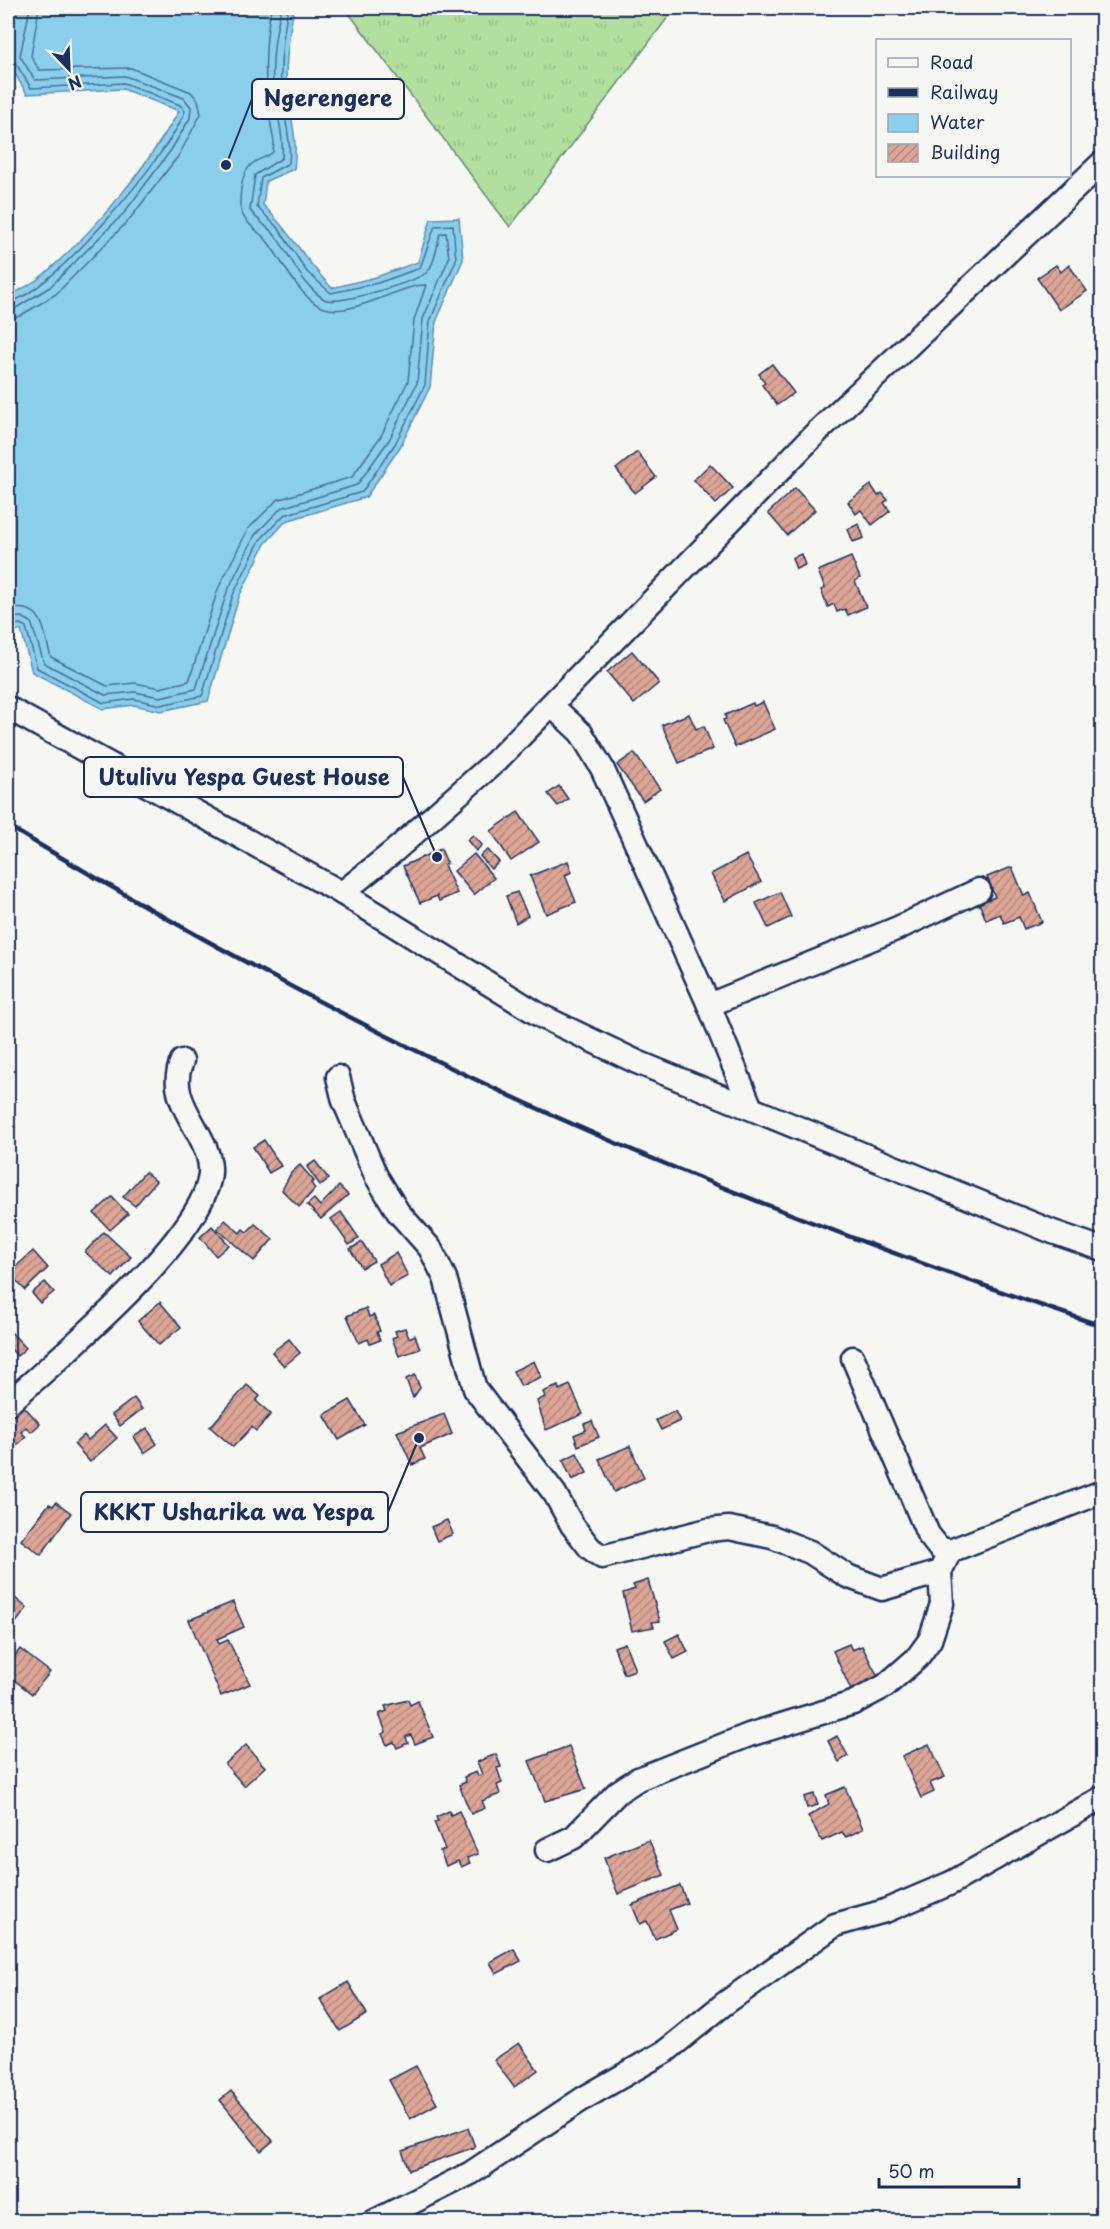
<svg xmlns="http://www.w3.org/2000/svg" width="1110" height="2229" font-family="'Playpen Sans',sans-serif">
  <defs>
    <pattern id="grass-tufts" width="24" height="20" patternUnits="userSpaceOnUse" patternTransform="scale(1.5)"><rect width="24" height="20" fill="#b2df9d"/><path d="M3 7l-1-3M5 7V3M7 7l1-3M15 17l-1-3M17 17v-4M19 17l1-3" fill="none" stroke="#98c08a"/></pattern>
    <pattern id="building-hatch" width="6" height="6" patternUnits="userSpaceOnUse" patternTransform="scale(1.5)"><rect width="6" height="6" fill="#dda596"/><path d="M-1 1l2-2M0 6l6-6M5 7l2-2" fill="none" stroke="#b2877e"/></pattern>
  </defs>
  <rect width="100%" height="100%" fill="#f6f6f2"/>
  <filter id="ink" filterUnits="userSpaceOnUse"><feTurbulence type="fractalNoise" baseFrequency=".0167" numOctaves="2"/><feDisplacementMap in="SourceGraphic" scale="12" xChannelSelector="R" yChannelSelector="G"/><feConvolveMatrix kernelMatrix="1 2 1 2 8 2 1 2 1" color-interpolation-filters="sRGB"/></filter>
  <g filter="url(#ink)">
    <polygon fill="url(#grass-tufts)" stroke="#66877e" stroke-width="1.5" points="345,8 675,8 510,227"/>
    <path fill="#8aceec" stroke="#5e8eb3" stroke-width="1.5" d="M16,8H294C289,34 284,64 287,91C291,122 298,136 294,169L266,181L263,205C289,230 306,262 332,288L376,277L418,262L431,219L459,218L463,260L436,322L430,387L400,447L366,497L286,521L265,544L239,597L208,701L161,711L134,705L103,709L32,672L21,630L8,632V297C19,290 33,284 43,275C96,230 144,171 179,111L123,89L27,94L8,62Z"/>
    <g fill="none" stroke-linecap="round" stroke-linejoin="round">
      <g stroke="#476f97" stroke-width="1.5">
        <path d="M8,60L15,62L31,88L124,83L180,105L185,111C172,151 48,298 8,302"/>
        <polyline points="8,310 16,308 50,287 124,213 171,150 190,118 191,107 184,98 125,76 35,80 20,56 30,8"/>
        <polyline points="8,319 20,316 56,294 129,220 179,155 201,114 198,100 191,92 131,68 39,70 31,56 39,8"/>
        <path d="M8,609C46,603 42,630 51,657L107,686L135,683L160,688L189,681L218,589L248,529L277,500L352,477L381,436L408,381L414,320L426,285C403,284 355,315 328,309C303,305 282,260 267,241C258,230 241,222 240,205C240,192 242,171 253,163C260,158 268,157 273,152L274,143C265,94 262,57 271,8"/>
        <path d="M8,618L22,617L31,622L44,663L105,695L135,692L160,697L196,689L227,592L255,535L281,508L357,485L389,440L417,383L423,319L449,258L446,233L440,234C437,245 435,265 426,273C415,282 336,306 324,299C300,284 291,254 273,233C265,225 256,219 250,210L255,175L282,158C284,135 277,115 274,92C270,65 275,34 281,8"/>
        <path d="M8,626L20,624L26,627L37,668L104,703L134,699L161,705L202,696L233,595L260,540L284,515L362,492L395,444L425,385L430,321L456,260L453,225L435,226L420,268L378,283L331,293L307,272L279,229L257,207L261,178L289,163C292,136 282,114 281,88C280,61 283,34 288,8"/>
      </g>
    </g>
    <g fill="url(#building-hatch)" stroke="#1b2f5e" stroke-width="1.5">
      <polygon points="1056,265 1061,272 1069,265 1087,291 1059,310 1037,278"/>
      <polygon points="772,364 794,393 777,405 762,385 765,383 759,374"/>
      <polygon points="637,452 656,477 635,493 616,469"/>
      <polygon points="710,464 733,488 716,504 694,480"/>
      <polygon points="871,485 878,496 882,493 888,500 884,503 890,511 872,525 861,510 856,514 848,502"/>
      <polygon points="795,488 815,510 787,535 768,513"/>
      <polygon points="859,524 864,538 853,542 848,529"/>
      <polygon points="801,554 805,565 796,569 792,558"/>
      <polygon points="851,557 860,578 855,581 866,607 848,615 845,609 837,612 834,604 828,607 821,590 825,588 818,571"/>
      <polygon points="632,651 659,683 634,704 607,672"/>
      <polygon points="763,702 775,729 735,747 723,720 726,719 725,715 753,703 754,706"/>
      <polygon points="689,714 696,729 704,726 713,749 679,763 662,725"/>
      <polygon points="634,753 660,789 643,801 617,765"/>
      <polygon points="559,786 568,799 558,806 548,794"/>
      <polygon points="518,812 539,842 511,861 491,831"/>
      <polygon points="473,835 482,845 476,851 467,840"/>
      <polygon points="441,849 447,863 444,865 457,893 439,901 437,896 420,903 403,866"/>
      <polygon points="488,850 499,862 491,869 480,856"/>
      <polygon points="474,854 494,878 474,895 454,871"/>
      <polygon points="746,855 761,882 725,901 711,874"/>
      <polygon points="568,861 572,872 565,875 576,902 546,914 530,876"/>
      <polygon points="1012,867 1024,896 1030,893 1042,922 1024,929 1019,917 1004,923 1000,914 986,920 979,903 995,897 987,877"/>
      <polygon points="517,892 528,916 516,923 506,896"/>
      <polygon points="780,892 791,917 768,928 756,903"/>
      <polygon points="264,1140 281,1166 269,1173 253,1147"/>
      <polygon points="315,1161 329,1179 320,1185 307,1167"/>
      <polygon points="300,1165 314,1181 311,1183 315,1189 299,1207 282,1190 291,1173"/>
      <polygon points="145,1172 156,1181 135,1206 123,1197"/>
      <polygon points="339,1186 348,1195 321,1219 307,1205 314,1199 320,1206"/>
      <polygon points="112,1197 128,1214 110,1230 94,1213"/>
      <polygon points="341,1212 359,1238 349,1245 331,1219"/>
      <polygon points="225,1220 240,1233 243,1229 247,1232 255,1224 273,1239 254,1261 217,1229"/>
      <polygon points="212,1226 229,1245 216,1256 200,1237"/>
      <polygon points="104,1232 131,1257 113,1277 85,1252"/>
      <polygon points="362,1242 374,1261 362,1268 350,1249"/>
      <polygon points="33,1251 48,1268 25,1290 9,1273"/>
      <polygon points="396,1253 408,1276 389,1286 378,1264"/>
      <polygon points="45,1282 54,1292 40,1303 32,1293"/>
      <polygon points="160,1302 181,1327 159,1345 138,1321"/>
      <polygon points="366,1308 369,1317 374,1315 380,1331 377,1332 380,1340 370,1344 368,1339 359,1343 347,1316"/>
      <polygon points="405,1328 409,1338 415,1335 420,1349 399,1356 392,1338 397,1336 395,1331"/>
      <polygon points="10,1331 26,1348 17,1356 11,1349 8,1353 8,1333"/>
      <polygon points="289,1339 300,1353 284,1366 272,1352"/>
      <polygon points="534,1361 541,1377 521,1386 513,1371"/>
      <polygon points="415,1375 420,1388 413,1398 406,1379"/>
      <polygon points="247,1385 260,1396 256,1401 271,1414 256,1431 252,1427 233,1447 210,1427"/>
      <polygon points="570,1385 583,1414 546,1430 537,1401 545,1397 543,1392 558,1386 559,1390"/>
      <polygon points="134,1398 142,1409 120,1426 112,1415"/>
      <polygon points="350,1400 365,1425 339,1440 324,1415"/>
      <polygon points="20,1402 40,1424 31,1432 26,1427 21,1432 26,1437 16,1446 8,1437 8,1413"/>
      <polygon points="675,1411 680,1421 661,1430 656,1420"/>
      <polygon points="444,1414 452,1434 420,1448 425,1459 412,1465 397,1432"/>
      <polygon points="592,1421 599,1437 578,1446 574,1435 586,1430 584,1424"/>
      <polygon points="105,1425 117,1438 90,1462 74,1444 84,1435 88,1440"/>
      <polygon points="147,1428 157,1444 144,1453 134,1437"/>
      <polygon points="630,1446 644,1478 614,1492 599,1459"/>
      <polygon points="577,1453 587,1473 572,1480 563,1460"/>
      <polygon points="56,1502 71,1513 41,1555 21,1540 49,1504 53,1506"/>
      <polygon points="447,1520 453,1534 437,1541 431,1527"/>
      <polygon points="648,1580 660,1621 652,1622 654,1627 632,1631 623,1593 635,1589 633,1585"/>
      <polygon points="8,1592 27,1608 8,1633"/>
      <polygon points="233,1602 244,1627 217,1639 219,1644 228,1640 250,1684 221,1696 189,1620"/>
      <polygon points="679,1634 688,1652 674,1659 665,1641"/>
      <polygon points="625,1643 635,1670 624,1674 614,1647"/>
      <polygon points="849,1644 852,1650 862,1646 878,1677 851,1690 833,1651"/>
      <polygon points="20,1649 50,1672 32,1694 8,1675 8,1665"/>
      <polygon points="408,1700 410,1705 418,1701 433,1737 415,1744 411,1735 406,1737 408,1743 397,1748 394,1742 387,1745 382,1734 386,1732 379,1714 387,1711 385,1706"/>
      <polygon points="837,1736 848,1756 839,1762 828,1741"/>
      <polygon points="929,1744 945,1777 930,1783 934,1792 921,1798 902,1756"/>
      <polygon points="246,1745 265,1767 244,1786 225,1764"/>
      <polygon points="569,1746 586,1789 545,1801 529,1761"/>
      <polygon points="496,1754 501,1767 497,1768 502,1783 497,1785 500,1794 482,1801 485,1808 471,1814 459,1785 466,1782 464,1777 476,1772 478,1776 482,1774 477,1762"/>
      <polygon points="845,1787 863,1829 846,1837 842,1832 822,1841 808,1816 829,1804 826,1795"/>
      <polygon points="814,1794 818,1805 807,1808 804,1797"/>
      <polygon points="449,1811 451,1815 459,1811 478,1854 467,1858 470,1863 461,1867 458,1861 446,1866 440,1851 445,1849 434,1822 438,1821 436,1817"/>
      <polygon points="649,1840 664,1875 618,1894 604,1858"/>
      <polygon points="680,1885 687,1903 669,1910 677,1929 655,1939 647,1921 640,1924 632,1905"/>
      <polygon points="514,1949 521,1961 496,1974 490,1962"/>
      <polygon points="348,1982 367,2014 340,2031 320,1999"/>
      <polygon points="519,2043 538,2070 514,2087 494,2060"/>
      <polygon points="416,2066 437,2104 410,2119 389,2080"/>
      <polygon points="231,2091 273,2141 261,2151 220,2100"/>
      <polygon points="468,2128 475,2147 409,2170 402,2151"/>
    </g>
    <g fill="none" stroke-linecap="round" stroke-linejoin="round">
      <defs>
        <g id="street">
          <polyline points="551,705 581,733 602,768 709,1005 750,1106"/>
          <polyline points="8,708 342,893 541,1016 637,1062 1053,1232 1102,1249"/>
          <polyline points="342,893 393,852 496,761 817,432 1102,163"/>
          <polyline points="709,1005 898,928 979,890"/>
          <polyline points="338,1077 344,1101 376,1176 398,1212 430,1248 445,1278 475,1389 555,1494 572,1525 590,1548 602,1557 708,1530 729,1528 772,1537 810,1552 847,1576 882,1589 940,1572"/>
          <polyline points="853,1358 928,1534 939,1548 950,1551 1102,1492"/>
          <path d="M8,1404C54,1361 215,1230 210,1167C207,1129 164,1101 182,1061"/>
          <polyline points="547,1850 574,1837 618,1792 638,1779 749,1735 853,1703 885,1686 917,1658 930,1640 942,1604 940,1572 950,1551"/>
          <polyline points="373,2222 471,2173 584,2098 666,2051 724,2004 835,1925 885,1911 951,1883 1102,1798"/>
        </g>
      </defs>
      <use href="#street" stroke="#1b2f5e" stroke-width="27"/>
      <use href="#street" stroke="#f6f6f2" stroke-width="22"/>
      <path stroke="#1b2f5e" stroke-width="4.5" d="M8,826C200,941 398,1049 604,1138C767,1208 934,1270 1102,1326"/>
    </g>
  </g>
  <path fill="none" stroke="#1b2f5e" stroke-width="2" d="M226 165L252 99M437 857L403 777M419 1438L388 1512"/>
  <g fill="#1b2f5e" stroke="#f6f6f2" stroke-width="2">
    <circle cx="226" cy="165" r="6"/>
    <circle cx="437" cy="857" r="6"/>
    <circle cx="419" cy="1438" r="6"/>
  </g>
  <g fill="#f6f6f2" stroke="#1b2f5e" stroke-width="2">
    <rect x="252" y="79" width="152" height="40" rx="6"/>
    <rect x="84" y="757" width="319" height="40" rx="6"/>
    <rect x="81" y="1492" width="307" height="40" rx="6"/>
  </g>
  <g font-size="22" text-anchor="middle" font-weight="bold" fill="#1b2f5e">
    <text x="328" y="106">Ngerengere</text>
    <text x="244" y="785">Utulivu Yespa Guest House</text>
    <text x="234" y="1520">KKKT Usharika wa Yespa</text>
  </g>
  <rect width="1110" height="2229" fill="none" stroke="#f6f6f2" stroke-width="30"/>
  <rect x="15" y="15" width="1080" height="2199" fill="none" stroke="#1b2f5e" stroke-width="2" filter="url(#ink)"/>
  <rect x="876" y="39" width="195" height="138" fill="#f6f6f2" stroke="#9ea6b7" stroke-width="1.5"/>
  <rect x="888" y="58" width="30" height="9" fill="#f6f6f2" stroke="#9ea6b7" stroke-width="1.5"/>
  <text x="930" y="69" font-size="18" fill="#1b2f5e">Road</text>
  <rect x="888" y="88" width="30" height="9" fill="#1b2f5e" stroke="#9ea6b7" stroke-width="1.5"/>
  <text x="930" y="99" font-size="18" fill="#1b2f5e">Railway</text>
  <rect x="888" y="114" width="30" height="18" fill="#8aceec" stroke="#9ea6b7" stroke-width="1.5"/>
  <text x="930" y="129" font-size="18" fill="#1b2f5e">Water</text>
  <rect x="888" y="144" width="30" height="18" fill="url(#building-hatch)" stroke="#9ea6b7" stroke-width="1.5"/>
  <text x="930" y="159" font-size="18" fill="#1b2f5e">Building</text>
  <g transform="translate(69 69) rotate(157)" stroke="#f6f6f2" stroke-width="4.5" paint-order="stroke">
  <path d="M0-4.5L10 22L0 15L-10 22Z" fill="#1b2f5e"/>
  <text y="-9" font-size="16" font-weight="bold" text-anchor="middle" fill="#1b2f5e">N</text>
  </g>
  <path d="M879 2178v9h140v-9" fill="none" stroke="#1b2f5e" stroke-width="3"/>
  <text x="888" y="2178" font-size="18" fill="#1b2f5e" stroke="#f6f6f2" stroke-width="4.5" paint-order="stroke">50 m</text>
</svg>
